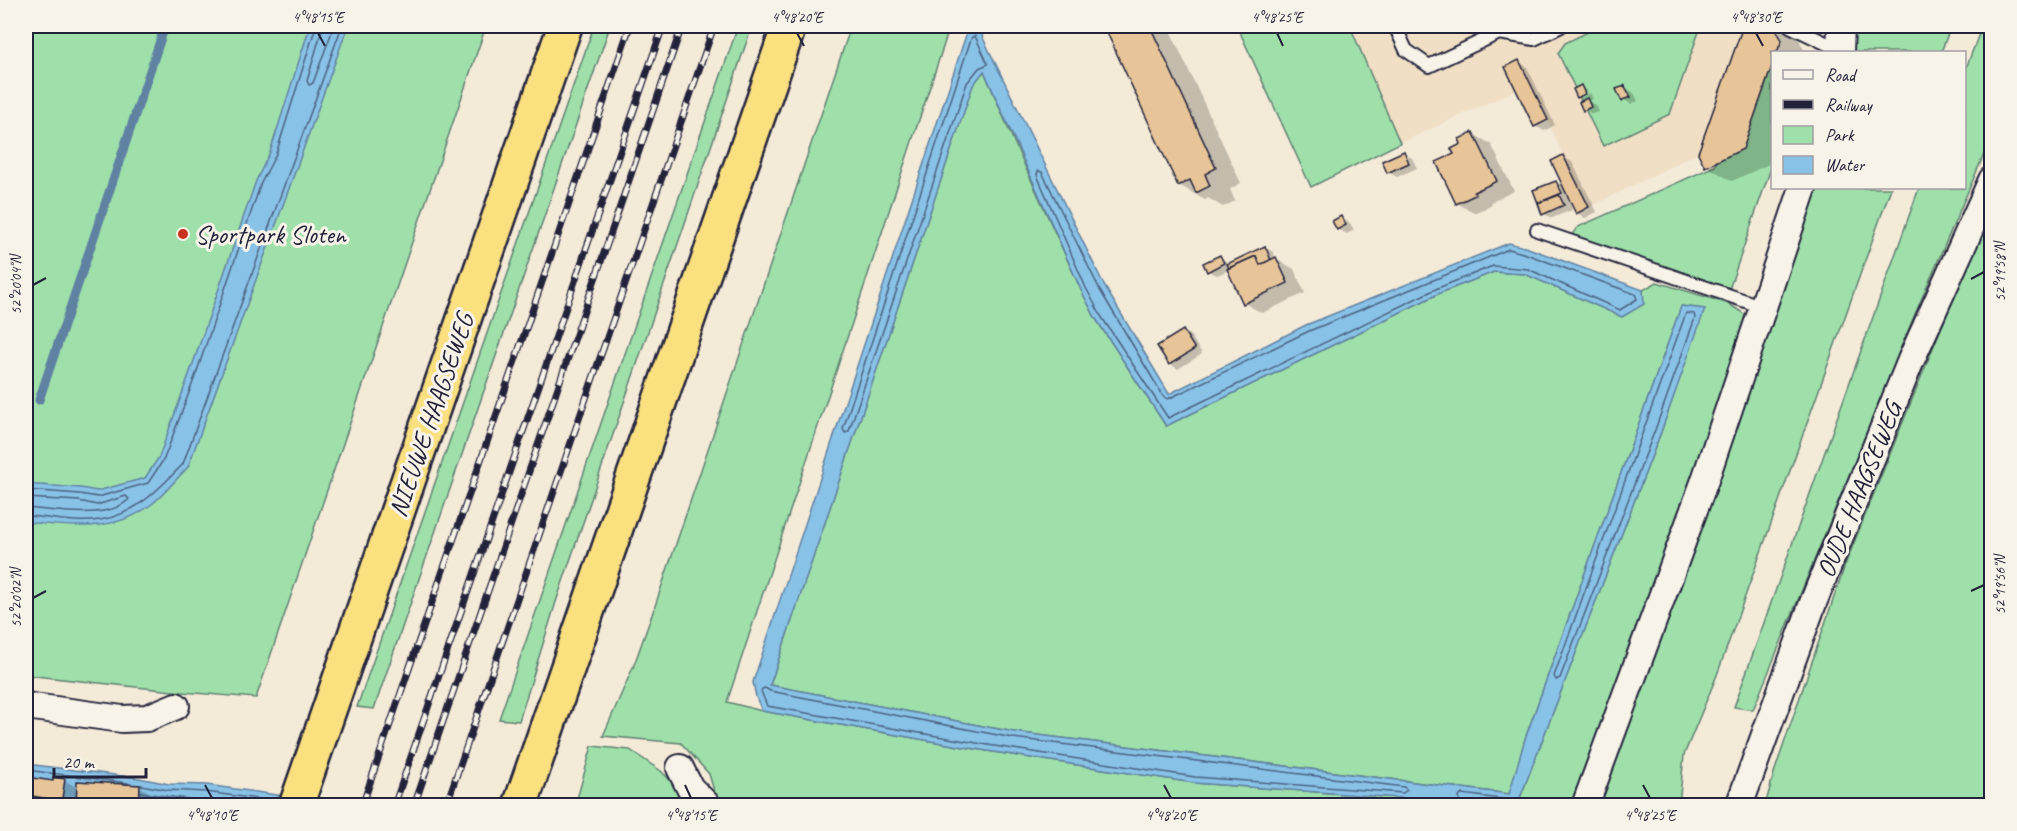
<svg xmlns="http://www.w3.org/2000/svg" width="2017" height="831" font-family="Caveat,sans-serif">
  <rect width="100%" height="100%" fill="#f4ead8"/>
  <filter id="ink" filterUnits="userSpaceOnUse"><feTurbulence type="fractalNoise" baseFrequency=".0167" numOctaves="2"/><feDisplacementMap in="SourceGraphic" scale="12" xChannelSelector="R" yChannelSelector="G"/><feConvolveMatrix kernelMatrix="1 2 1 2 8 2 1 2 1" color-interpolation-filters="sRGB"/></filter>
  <g filter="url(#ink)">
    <polygon fill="#f0dfc5" points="1350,26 1777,26 1781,41 1777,52 1772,52 1772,66 1743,149 1705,167 1698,153 1576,214 1551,161 1563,155 1548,121 1534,127 1516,90 1400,143"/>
    <g fill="#9fe0aa" stroke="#608172" stroke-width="1.5">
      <polygon points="26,26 486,26 256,698 182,692 26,675"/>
      <polygon points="594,26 610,26 374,709 357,707"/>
      <polygon points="738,26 752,26 556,602 519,721 499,719"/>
      <polygon points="851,26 950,26 727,702 762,711 987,751 1194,783 1493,805 744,805 717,801 709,774 681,743 603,736 634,665 655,606"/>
      <polygon points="1237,26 1350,26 1400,143 1311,187"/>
      <polygon points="1600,26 1701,26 1670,114 1603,146 1558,53 1565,43"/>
      <polygon points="1850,26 1951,26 1941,52 1848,52"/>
      <polygon points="1982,26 1991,26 1991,138 1915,314 1753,710 1734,707 1919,188 1964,188 1965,71"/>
      <polygon points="1751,58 1772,67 1772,165 1726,298 1568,239 1578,227 1715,166"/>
      <path d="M984,71L1014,142L1081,290L1096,319L1166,426L1440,293L1494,272L1525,274L1622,317L1643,304V290L1657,282L1729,304L1746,315C1695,481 1634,643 1573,805H1509L1518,803L1661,432L1704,309L1682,306L1678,315L1525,739L1510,794L1014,732L770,685L973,85Z"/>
      <polygon points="1815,188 1891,188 1717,675 1684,755 1679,805 1600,806"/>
      <polygon points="1991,214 1991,805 1765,806 1774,773 1845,565 1967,264"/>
      <polygon points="592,746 630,750 661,771 695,805 575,806"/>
    </g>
    <g fill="#89c2e7" stroke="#6082a2" stroke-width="1.5">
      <path d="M310,26H348L188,467C176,479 165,494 152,504C116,533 68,527 26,522V484L81,488L97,491L145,478L159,457L190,372L256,181L270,152Z"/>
      <polygon points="969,26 986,26 982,36 1105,287 1169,394 1306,325 1509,243 1528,248 1643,290 1644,304 1622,317 1525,274 1494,272 1440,293 1166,426 1096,319 1081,290 984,71 973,85 770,685 1014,732 1509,794 1525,739 1678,315 1681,306 1705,309 1661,432 1518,803 1513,805 1493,805 1194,783 987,751 762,711 756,697 753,682"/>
      <polygon points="26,764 139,778 169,784 207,785 348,805 26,806"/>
    </g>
    <g fill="#0003">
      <polygon points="1105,26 1168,26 1241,183 1230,189 1235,201 1223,207 1208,198 1205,200 1179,185"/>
      <polygon points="1745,26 1782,26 1796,33 1805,52 1772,52 1772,153 1769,164 1732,181 1706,166 1700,153"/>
      <polygon points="1519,62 1527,67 1555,125 1544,131 1535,126"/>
      <polygon points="1581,87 1588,91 1581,94 1581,98 1590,93 1593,99 1589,101 1596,105 1599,112 1592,114 1584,109 1585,101 1578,97"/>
      <polygon points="1626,88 1634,93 1638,101 1631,104 1623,99 1619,91"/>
      <polygon points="1473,134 1491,144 1514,191 1491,202 1492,205 1474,213 1457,203 1456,154"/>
      <polygon points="1404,153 1412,158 1417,168 1397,177 1388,172"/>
      <polygon points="1563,157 1572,162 1597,212 1585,218 1577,213 1570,200 1569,200 1572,210 1552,218 1544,214 1535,191 1556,182 1565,187"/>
      <polygon points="1341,218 1350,223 1354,230 1347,234 1338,229"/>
      <polygon points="1265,247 1273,252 1276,259 1294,269 1305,293 1262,313 1244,303 1229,270 1217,275 1208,271 1220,257 1230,264"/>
      <polygon points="1183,331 1191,336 1202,354 1178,369 1170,364"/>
      <polygon points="26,778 54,783 64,780 78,788 140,787 158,797 157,806 48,806 26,802"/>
    </g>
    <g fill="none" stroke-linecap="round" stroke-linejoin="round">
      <g stroke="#4b6280" stroke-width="1.5">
        <polyline points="323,26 307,81 309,85 313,83 334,26"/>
        <polygon points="975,36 988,64 979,68 967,83 849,431 845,433 843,429 970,42 972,37"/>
        <polygon points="1038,171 1042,172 1100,290 1163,396 1168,399 1309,331 1509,249 1526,254 1635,294 1637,299 1620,310 1528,269 1493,266 1438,288 1168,418 1101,316 1086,288 1037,175"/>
        <polygon points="1686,313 1694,314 1695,318 1655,430 1560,678 1556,680 1554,676"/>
        <polyline points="26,490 80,494 98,497 148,483 164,459 196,374 261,183 276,154 316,26"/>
        <path d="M26,498L79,501L97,505L126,496L129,499C109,521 53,510 26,508"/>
        <path d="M26,516C50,517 76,524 100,520C135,515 159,489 183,464L342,26"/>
        <polygon points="765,688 770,691 1013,738 1404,787 1407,790 1403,793 1195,777 988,745 767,706 761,691 762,689"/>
        <polyline points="26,770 128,783"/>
        <polyline points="141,785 168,790 206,792 279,802"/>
        <path d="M141,792C178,800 215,800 252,806"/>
        <polyline points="1461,806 1459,797 1462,794 1509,800 1511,806"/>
      </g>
      <polyline stroke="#6082a2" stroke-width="9" points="39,400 165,26"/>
    </g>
    <g fill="#e7c599" stroke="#22223b" stroke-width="1.5">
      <polygon points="1104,26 1150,26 1216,168 1205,174 1210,186 1196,193 1190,180 1178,186"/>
      <polygon points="1743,26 1774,26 1782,40 1777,52 1772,52 1772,66 1743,149 1705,167 1698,153"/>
      <polygon points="1519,60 1548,120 1534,127 1505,67"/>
      <polygon points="1581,85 1585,94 1577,98 1573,89"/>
      <polygon points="1624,85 1631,97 1622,100 1622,102 1616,89 1625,86"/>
      <polygon points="1587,98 1591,107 1583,111 1579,102"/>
      <polygon points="1473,132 1497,181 1474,192 1475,195 1456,204 1436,162 1454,154 1451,149 1461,144 1459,139"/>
      <polygon points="1404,151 1409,163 1387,173 1382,161"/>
      <polygon points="1563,155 1589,207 1576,214 1551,161"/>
      <polygon points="1556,181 1562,193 1538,203 1533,190"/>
      <polygon points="1559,195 1564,205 1542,215 1538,203"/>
      <polygon points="1341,216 1346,225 1337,230 1332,221"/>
      <polygon points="1265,246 1271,260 1260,265 1256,256 1229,268 1227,264"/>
      <polygon points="1220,255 1224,263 1207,272 1203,263"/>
      <polygon points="1256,256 1260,265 1276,257 1288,283 1243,304 1227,269"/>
      <polygon points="1183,330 1195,349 1169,365 1157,346"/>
      <polygon points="26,777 53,781 53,777 65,779 61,805 49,803 50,799 26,795"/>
      <polygon points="77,781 140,785 139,806 76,806"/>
    </g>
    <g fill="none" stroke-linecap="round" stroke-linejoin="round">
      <defs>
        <g id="service">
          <polyline points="1395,26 1406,50 1429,66 1499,33 1534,39 1561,26"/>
          <polyline points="1790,26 1840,50"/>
          <polyline points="1537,230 1763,307"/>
        </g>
        <g id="minor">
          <polyline points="1840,52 1841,26"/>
          <polyline points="26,706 122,719 147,718 176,706"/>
          <polyline points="680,768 690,788 708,806"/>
          <polyline points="1585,806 1705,480 1803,188"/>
          <polyline points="1739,806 1813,603 1911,360 1992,180"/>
        </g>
        <g id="motorway">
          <polyline points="296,806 565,26"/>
          <polyline points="520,806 789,26"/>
        </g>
      </defs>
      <use href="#service" stroke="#22223b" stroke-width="16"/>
      <use href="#minor" stroke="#22223b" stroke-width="30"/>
      <use href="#motorway" stroke="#22223b" stroke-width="38"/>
      <use href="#service" stroke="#f7f3e8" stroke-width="12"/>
      <use href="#minor" stroke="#f7f3e8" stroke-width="26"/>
      <use href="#motorway" stroke="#fbe080" stroke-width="33"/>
      <defs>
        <g id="rail">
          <polyline points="362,806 630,26"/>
          <polyline points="394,806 663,26"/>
          <polyline points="414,806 682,26"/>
          <polyline points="446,806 714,26"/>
        </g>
      </defs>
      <use href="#rail" stroke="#22223b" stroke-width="7"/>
      <use href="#rail" stroke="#f7f3e8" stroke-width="4.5" stroke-dasharray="14" stroke-linecap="butt"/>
    </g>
  </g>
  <path fill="none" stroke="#22223b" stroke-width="2" d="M318,33L325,46M797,33L804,46M1277,33L1283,46M1756,33L1763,46M1971,279L1984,272M33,285L46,278M1971,591L1984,585M33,598L46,591M205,785L212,798M685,785L691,798M1164,785L1171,798M1643,785L1650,798"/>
  <circle fill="#c8321e" stroke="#f7f3e8" stroke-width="2" cx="183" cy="234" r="6"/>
  <g text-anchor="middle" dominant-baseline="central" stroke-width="6" stroke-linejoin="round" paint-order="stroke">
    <g font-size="26" fill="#22223b" stroke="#f7f3e8" text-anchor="start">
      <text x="195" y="234">Sportpark Sloten</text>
    </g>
    <g font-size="26" fill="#22223b" stroke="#f7f3e8">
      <text transform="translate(431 415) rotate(-71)">NIEUWE HAAGSEWEG</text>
      <text transform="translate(1859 490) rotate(-68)">OUDE HAAGSEWEG</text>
    </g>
  </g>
  <rect width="2017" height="831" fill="none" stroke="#f7f3e8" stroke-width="66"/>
  <rect x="1771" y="51" width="195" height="138" fill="#f7f3e8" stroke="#a29fa3" stroke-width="1.5"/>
  <rect x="1783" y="70" width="30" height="9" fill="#f7f3e8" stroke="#a29fa3" stroke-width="1.5"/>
  <text x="1825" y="81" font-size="18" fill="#22223b">Road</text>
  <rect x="1783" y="100" width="30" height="9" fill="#22223b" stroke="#a29fa3" stroke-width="1.5"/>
  <text x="1825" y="111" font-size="18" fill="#22223b">Railway</text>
  <rect x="1783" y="126" width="30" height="18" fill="#9fe0aa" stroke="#a29fa3" stroke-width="1.5"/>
  <text x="1825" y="141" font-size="18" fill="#22223b">Park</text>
  <rect x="1783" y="156" width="30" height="18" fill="#89c2e7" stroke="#a29fa3" stroke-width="1.5"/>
  <text x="1825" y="171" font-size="18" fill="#22223b">Water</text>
  <path d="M54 768v9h92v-9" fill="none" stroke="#22223b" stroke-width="3"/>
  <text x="63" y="768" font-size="18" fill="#22223b" stroke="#f7f3e8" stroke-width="4.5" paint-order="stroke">20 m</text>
  <rect x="33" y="33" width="1951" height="765" fill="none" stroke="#22223b" stroke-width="2"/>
  <g font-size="15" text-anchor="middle" fill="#22223b">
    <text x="318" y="22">4°48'15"E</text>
    <text x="797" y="22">4°48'20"E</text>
    <text x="1277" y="22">4°48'25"E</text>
    <text x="1756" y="22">4°48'30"E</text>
    <text transform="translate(2000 272) rotate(-90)" y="5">52°19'58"N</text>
    <text transform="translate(16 285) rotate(-90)" y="5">52°20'04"N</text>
    <text transform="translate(2000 585) rotate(-90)" y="5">52°19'56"N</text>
    <text transform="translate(16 598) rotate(-90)" y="5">52°20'02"N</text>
    <text x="212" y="820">4°48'10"E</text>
    <text x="691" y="820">4°48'15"E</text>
    <text x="1171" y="820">4°48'20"E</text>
    <text x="1650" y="820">4°48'25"E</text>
  </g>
</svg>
